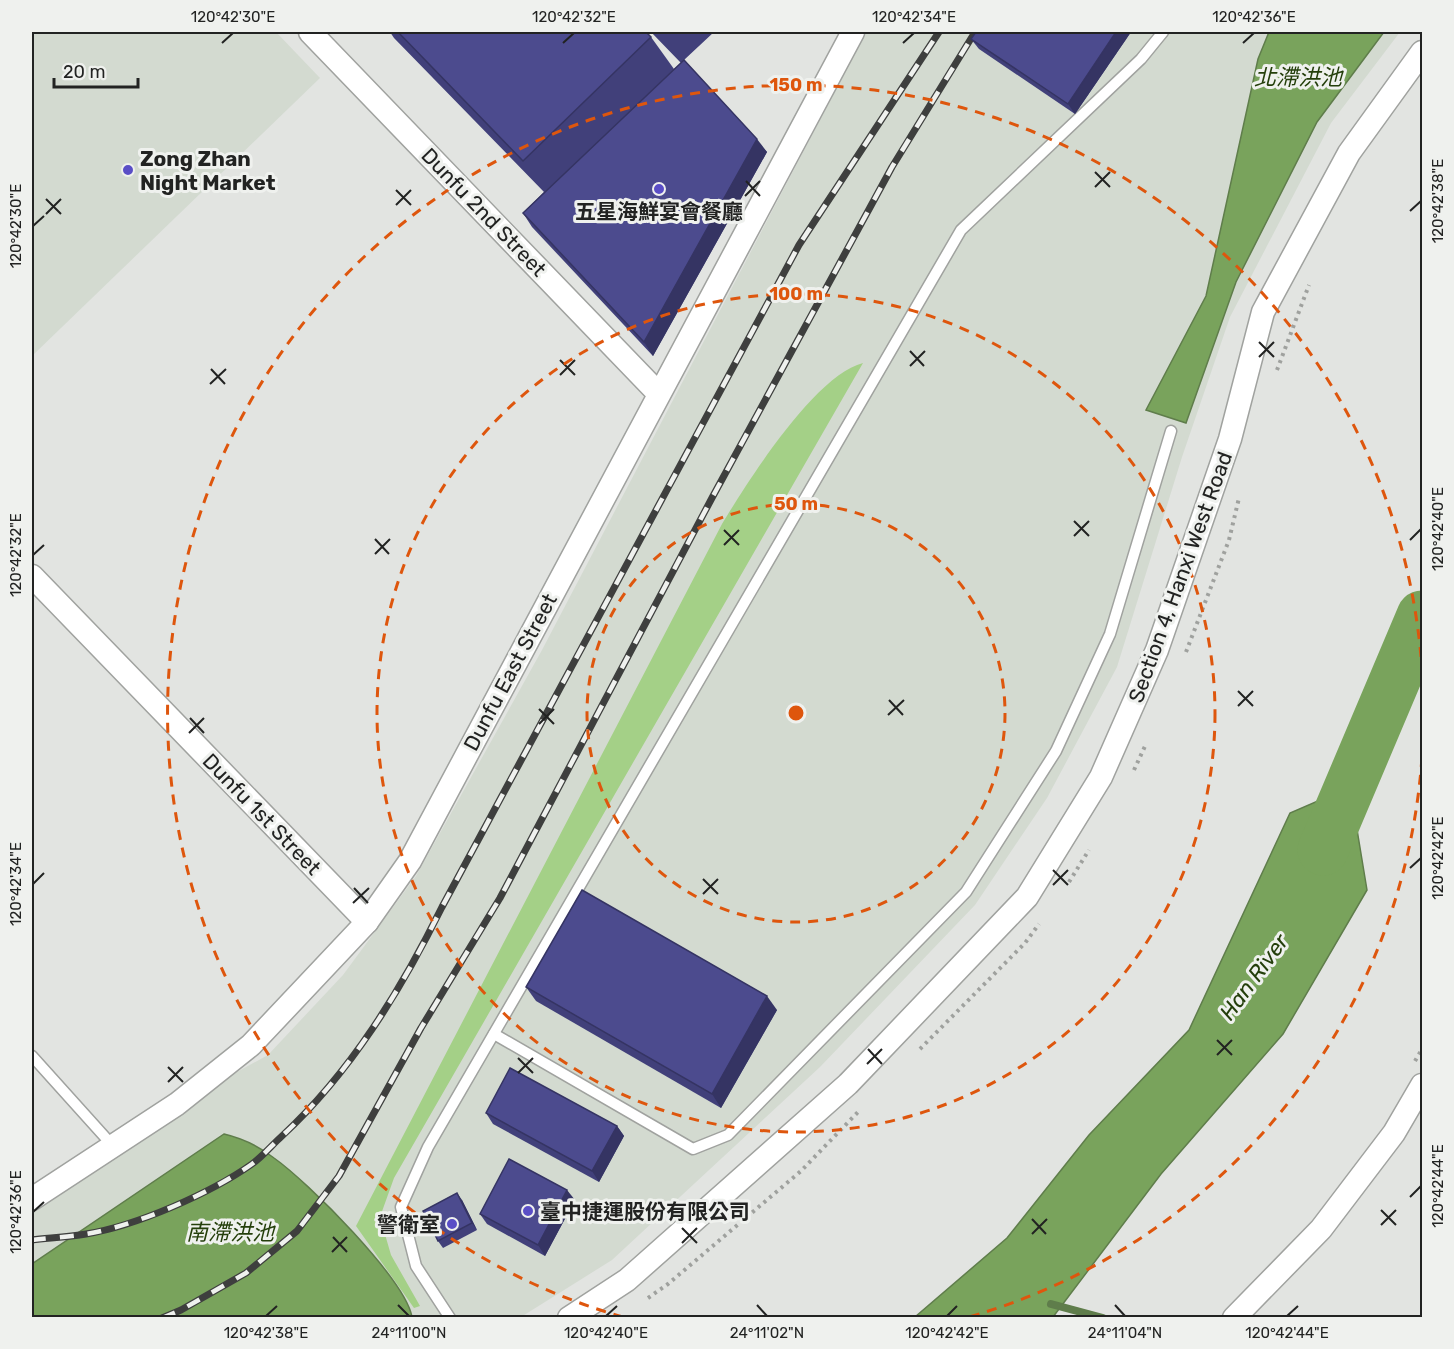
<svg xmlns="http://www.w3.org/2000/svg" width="1454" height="1349" font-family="Rubik,'Noto Sans TC',sans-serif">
  <rect width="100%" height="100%" fill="#e2e4e1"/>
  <g fill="#d3dad0">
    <polygon points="32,32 276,32 320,78 32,356"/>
    <polygon points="866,32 1400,32 1331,123 1230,317 1182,457 1117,667 1047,798 975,905 820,1067 612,1260 521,1317 32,1318 32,1185 268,1055 343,975 416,876 542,650"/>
  </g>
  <path fill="#a4d087" d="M863,363L394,1178L380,1217L391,1255L420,1306L414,1308L356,1226L722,524C748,481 815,375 863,363Z"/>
  <g fill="#79a35c" stroke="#5f7d4b" stroke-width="1.5">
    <polygon points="1269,32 1384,32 1317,122 1236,282 1186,423 1146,410 1206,296 1258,59"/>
    <polygon points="1350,787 1367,890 1283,1034 1161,1174 1053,1317 915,1317 1007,1238 1089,1135 1189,1030 1290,813"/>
    <path d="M224,1134C241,1138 260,1147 274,1158C308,1182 405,1279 412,1317H32V1264Z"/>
  </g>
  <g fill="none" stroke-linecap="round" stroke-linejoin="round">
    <polyline stroke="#5f7d4b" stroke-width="8" points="1051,1304 1103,1318"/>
    <polyline stroke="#79a35c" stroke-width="51" points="1323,850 1422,616"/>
    <defs>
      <g id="lane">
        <polyline points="494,1034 693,1149 728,1135 966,892 1056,751 1110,634 1171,431"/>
        <polyline points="32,1056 113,1146"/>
        <polyline points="450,1318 416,1266 401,1207 428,1147 961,230 1141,59 1163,32"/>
      </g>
      <g id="street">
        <polyline points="310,32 658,393"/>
        <polyline points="32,576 367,922"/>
        <polyline points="32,1199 177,1104 251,1045 367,922 410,861 853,32"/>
        <polyline points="569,1318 627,1280 848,1084 1027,897 1101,777 1157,650 1230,439 1263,312 1349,153 1422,52"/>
        <polyline points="1234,1318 1321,1229 1394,1133 1422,1085"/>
      </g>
    </defs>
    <use href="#lane" stroke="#a0a29f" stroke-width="13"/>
    <use href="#street" stroke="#a0a29f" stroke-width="25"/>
    <g stroke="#9fa19e" stroke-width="4" stroke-dasharray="3 4.5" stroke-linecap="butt">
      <polyline points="1277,370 1309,285"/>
      <polyline points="1186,652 1229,540 1239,498"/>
      <polyline points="1134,770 1146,744"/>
      <polyline points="1069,882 1089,850"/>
      <polyline points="920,1049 1025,943 1039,924"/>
      <polyline points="1415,1061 1422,1049"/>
      <polyline points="648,1298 668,1284 801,1171 858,1112"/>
    </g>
    <use href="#lane" stroke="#fff" stroke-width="10"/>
    <use href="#street" stroke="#fff" stroke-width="22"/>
    <defs>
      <g id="rail">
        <path d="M32,1240C49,1238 68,1237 86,1234C136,1226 211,1193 252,1164C263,1156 272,1145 282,1136C351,1072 401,990 442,907L799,245L939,32"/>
        <polyline points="162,1318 181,1310 246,1273 297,1231 339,1176 421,1028 500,898 713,496 892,167 975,32"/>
      </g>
    </defs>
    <use href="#rail" stroke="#3e3f3e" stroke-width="7"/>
    <use href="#rail" stroke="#eff1ee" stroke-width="4.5" stroke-dasharray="14" stroke-linecap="butt"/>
  </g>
  <g fill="#41407a">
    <polygon points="390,32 538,32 651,37 674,69 681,63 651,32 714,32 684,60 767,152 653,356 532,227 523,213 544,192 394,38"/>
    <polygon points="1131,32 1075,114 979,49 971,39"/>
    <polygon points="526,987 777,1010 721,1108 536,1001"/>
    <polygon points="486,1113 617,1126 624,1136 599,1182 493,1124"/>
    <polygon points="462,1200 477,1230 443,1248 438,1241"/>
    <polygon points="575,1200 545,1256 487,1224 480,1214"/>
  </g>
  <g fill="#353463">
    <polygon points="1116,32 1131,32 1075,114 1068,104"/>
    <polygon points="757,139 767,152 653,356 644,342"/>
    <polygon points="767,996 777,1010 721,1108 712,1094"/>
    <polygon points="617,1126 624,1136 599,1182 592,1171"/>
    <polygon points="567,1190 575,1200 545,1256 538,1245"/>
    <polygon points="457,1193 462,1200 477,1230 472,1223"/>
  </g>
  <g fill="#4c4b8e" stroke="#353463" stroke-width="1.5">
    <polygon points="398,32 646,32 651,37 523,161"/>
    <polygon points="976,32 1116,32 1068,104 971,39"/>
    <polygon points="684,60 757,139 644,342 523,213"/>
    <polygon points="582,890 767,996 712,1094 526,987"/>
    <polygon points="510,1068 617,1126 592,1171 486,1113"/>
    <polygon points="509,1159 567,1190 538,1245 480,1214"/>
    <polygon points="457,1193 472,1223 438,1241 423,1211"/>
  </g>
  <path fill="none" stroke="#222322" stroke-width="2" d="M222,43L233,33M563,43L574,33M903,43L914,33M1243,43L1254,33M1095,172L1110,187M746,181L760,196M1095,187L1110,172M396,190L411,205M745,196L760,181M46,199L61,214M396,205L411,190M1410,211L1421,201M46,214L61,199M33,226L44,216M1259,342L1274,357M910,351L924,366M1259,357L1274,342M560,360L575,375M910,366L925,351M211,369L225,384M560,375L575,360M210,384L226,369M1074,521L1089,536M724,530L739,545M1074,536L1089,521M375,539L389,554M1410,540L1421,529M724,545L739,530M375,554L390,539M33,555L44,545M1238,691L1253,706M889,700L903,715M1238,706L1253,691M539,709L554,724M888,715L904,700M190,718L204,733M539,724L554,709M189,733L204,718M1410,868L1421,858M1053,870L1068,885M703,879L718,894M33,884L44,873M1053,885L1068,870M354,888L368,903M703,894L718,879M353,903L369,888M1217,1040L1232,1055M868,1049L882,1064M1217,1055L1232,1040M518,1058L533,1073M867,1064L882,1049M168,1067L183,1082M518,1073L533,1058M168,1082L183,1067M1410,1197L1421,1186M1381,1210L1396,1225M33,1212L44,1202M1032,1219L1046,1234M1381,1225L1396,1210M682,1228L697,1243M1032,1234L1047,1219M333,1237L347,1252M682,1243L697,1228M332,1252L347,1237M398,1305L409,1316M757,1305L767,1316M1115,1305L1125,1316M266,1316L277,1306M606,1316L617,1306M947,1316L957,1306M1287,1316L1298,1306"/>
  <g fill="none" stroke="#de560d" stroke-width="3" stroke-dasharray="10 8">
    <circle cx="796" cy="713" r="209"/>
    <circle cx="796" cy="713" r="419"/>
    <path d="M1422 757A628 628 0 0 1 969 1317M623 1317A628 628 0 1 1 1422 669"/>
  </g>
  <g fill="#5a4ec6" stroke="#eff1ee" stroke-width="2">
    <circle cx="128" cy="170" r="6"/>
    <circle cx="659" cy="189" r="6"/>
    <circle cx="528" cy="1211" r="6"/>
    <circle cx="452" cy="1224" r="6"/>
  </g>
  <g text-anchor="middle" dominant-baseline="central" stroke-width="6" stroke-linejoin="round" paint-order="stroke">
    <g font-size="21" font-weight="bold" fill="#222322" stroke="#eff1ee" text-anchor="start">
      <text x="140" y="158">Zong Zhan<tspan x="140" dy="24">Night Market</tspan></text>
      <text x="659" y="211" text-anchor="middle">五星海鮮宴會餐廳</text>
      <text x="540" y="1211">臺中捷運股份有限公司</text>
      <text x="440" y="1224" text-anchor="end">警衛室</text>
    </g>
    <g font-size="21" fill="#222322" stroke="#eff1ee">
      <text transform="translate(484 212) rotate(46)">Dunfu 2nd Street</text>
      <text transform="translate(1180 577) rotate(-70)">Section 4, Hanxi West Road</text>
      <text transform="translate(510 672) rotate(-62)">Dunfu East Street</text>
      <text transform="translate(262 814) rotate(46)">Dunfu 1st Street</text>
    </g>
    <g font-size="22" font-style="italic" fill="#243f0b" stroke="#eff1ee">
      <text x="1298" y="77">北滯洪池</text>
      <text transform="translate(1254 977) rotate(-54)">Han River</text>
      <text x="230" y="1232">南滯洪池</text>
    </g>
  </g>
  <circle cx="796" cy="713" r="9" fill="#de560d" stroke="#eff1ee" stroke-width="3"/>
  <g font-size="18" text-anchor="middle" font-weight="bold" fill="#de560d" stroke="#eff1ee" stroke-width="6" stroke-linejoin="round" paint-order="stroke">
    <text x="796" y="91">150 m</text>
    <text x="796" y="300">100 m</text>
    <text x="796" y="510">50 m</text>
  </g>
  <rect width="1454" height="1349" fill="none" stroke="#eff1ee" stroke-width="66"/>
  <path d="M54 78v9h84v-9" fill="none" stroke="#222322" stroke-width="3"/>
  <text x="63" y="78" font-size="18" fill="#222322" stroke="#eff1ee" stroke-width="4.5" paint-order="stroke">20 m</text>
  <rect x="33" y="33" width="1388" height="1283" fill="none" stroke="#222322" stroke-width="2"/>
  <g font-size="15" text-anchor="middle" fill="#222322">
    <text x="233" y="22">120°42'30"E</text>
    <text x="574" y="22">120°42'32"E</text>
    <text x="914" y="22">120°42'34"E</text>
    <text x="1254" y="22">120°42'36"E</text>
    <text transform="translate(1438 201) rotate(-90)" y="5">120°42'38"E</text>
    <text transform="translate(16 226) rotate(-90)" y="5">120°42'30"E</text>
    <text transform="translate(1438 529) rotate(-90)" y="5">120°42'40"E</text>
    <text transform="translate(16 555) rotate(-90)" y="5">120°42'32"E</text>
    <text transform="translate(1438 858) rotate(-90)" y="5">120°42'42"E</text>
    <text transform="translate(16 884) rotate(-90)" y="5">120°42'34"E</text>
    <text transform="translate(1438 1186) rotate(-90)" y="5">120°42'44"E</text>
    <text transform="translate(16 1212) rotate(-90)" y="5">120°42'36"E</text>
    <text x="266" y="1338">120°42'38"E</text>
    <text x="409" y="1338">24°11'00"N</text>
    <text x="606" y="1338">120°42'40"E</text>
    <text x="767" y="1338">24°11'02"N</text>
    <text x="947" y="1338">120°42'42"E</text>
    <text x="1125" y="1338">24°11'04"N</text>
    <text x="1287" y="1338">120°42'44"E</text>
  </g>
</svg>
